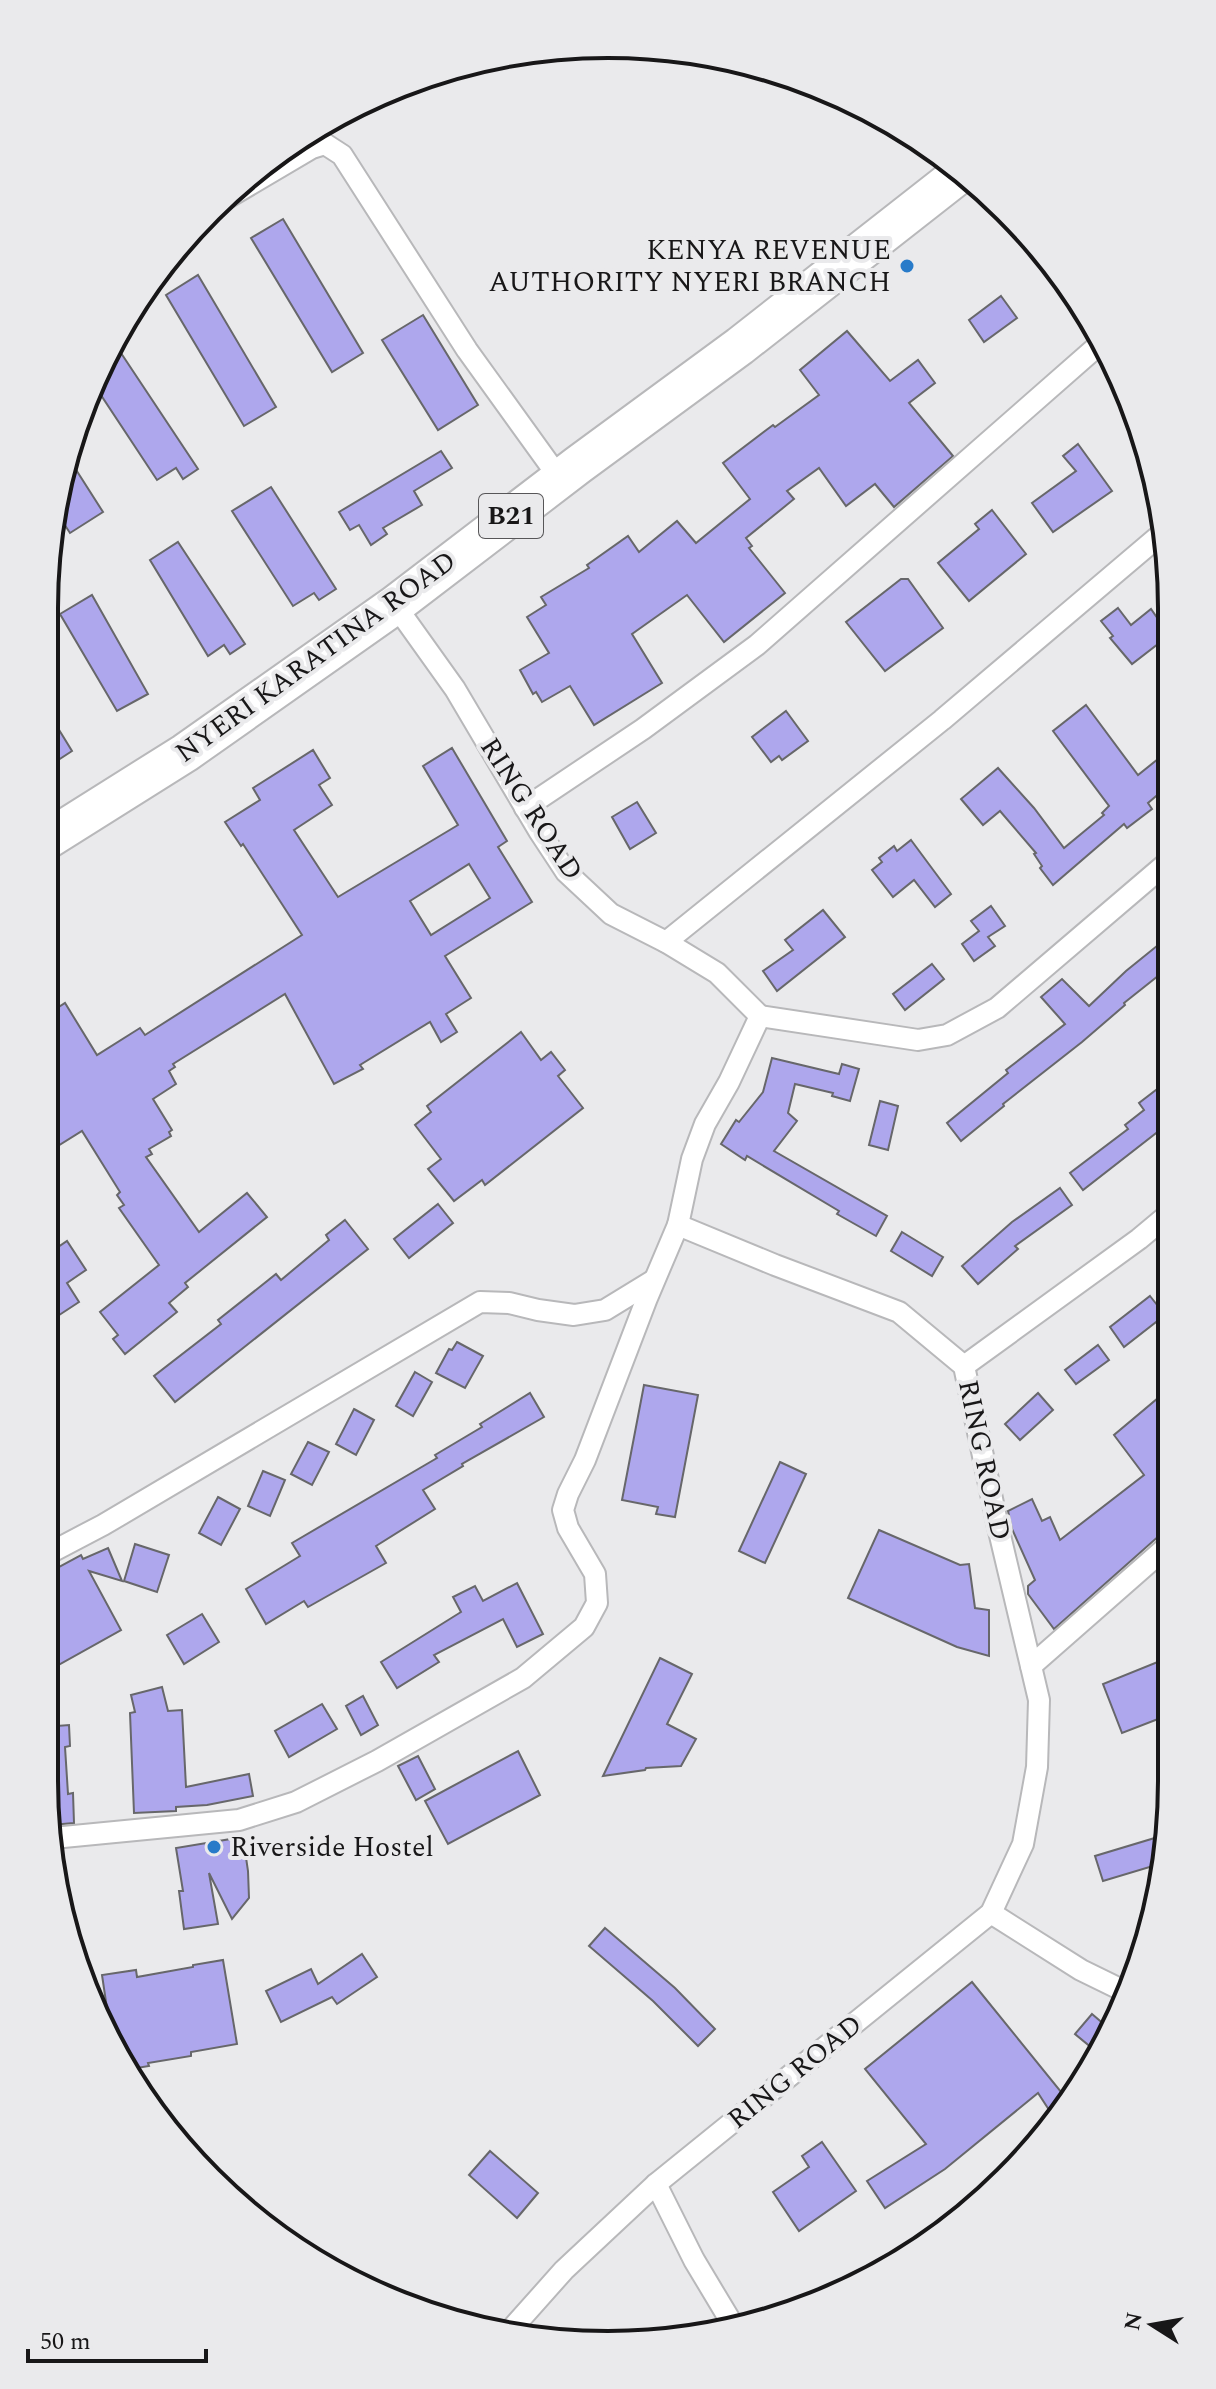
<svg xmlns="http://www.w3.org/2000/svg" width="1216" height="2389" font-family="Spectral,serif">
  <rect width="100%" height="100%" fill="#eaeaec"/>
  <g fill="#aea7ed" stroke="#67676a" stroke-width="2" fill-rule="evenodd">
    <polygon points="283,219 363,353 332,372 251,238"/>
    <polygon points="198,275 276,407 244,426 166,295"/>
    <polygon points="1001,296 1017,318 984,342 969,320"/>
    <polygon points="423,315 478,405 438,430 382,340"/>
    <polygon points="847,331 890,381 918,360 935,383 909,403 953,456 894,507 875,484 846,506 819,468 787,491 794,499 746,538 752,546 749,548 785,593 724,642 687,595 632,634 662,683 594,725 570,686 542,702 536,692 533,694 520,670 549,653 527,617 546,605 541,597 589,568 587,565 628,536 639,552 677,521 696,543 750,499 723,463 773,425 775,427 819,395 800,370"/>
    <polygon points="113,341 198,469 183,479 176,468 157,480 93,383 102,359"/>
    <polygon points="1078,444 1112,491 1053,532 1032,503 1076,471 1063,456"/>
    <polygon points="441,451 452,468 414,491 422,505 383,528 387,534 371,545 359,525 350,530 339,512"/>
    <polygon points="66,454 103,512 70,533 55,510"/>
    <polygon points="271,487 336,589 319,600 314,593 293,606 232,511"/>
    <polygon points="992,510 1026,554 969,601 938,563 979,529 975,524"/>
    <polygon points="178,542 245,644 230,654 224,645 208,656 150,560"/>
    <polygon points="901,579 908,579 943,628 885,671 846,622"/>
    <polygon points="92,595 148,694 117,711 60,614"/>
    <polygon points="1118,608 1131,625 1151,609 1167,632 1167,637 1132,664 1110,638 1113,636 1101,621"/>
    <polygon points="1086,705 1138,775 1168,751 1168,786 1148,803 1152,809 1127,828 1124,824 1053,885 1040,868 1042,866 1034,854 1036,853 1000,811 983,825 961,799 998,768 1034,808 1064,848 1104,815 1102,813 1109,806 1053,731"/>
    <polygon points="45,707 72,751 52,764 45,752"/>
    <polygon points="786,711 808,741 782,760 779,756 771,762 752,737"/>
    <path d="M452,748L507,841L498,847L532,902L445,956L471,998L446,1014L457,1032L441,1042L430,1022L360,1065L363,1069L334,1084L285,994L173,1064L175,1067L169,1071L176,1084L153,1099L172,1130L169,1132L171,1136L149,1149L152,1154L146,1157L199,1232L247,1193L267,1217L185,1283L188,1287L169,1303L177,1312L125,1354L113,1339L118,1335L100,1312L159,1265L119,1208L124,1205L117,1195L120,1192L82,1131L45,1154V1091L52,1087L45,1076V1016L65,1003L97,1055L140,1028L145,1035L302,935L243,844L241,846L225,822L260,800L253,788L313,750L330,778L319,785L332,805L294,830L338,897L458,825L423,766ZM469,864L490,898L431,935L410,901Z"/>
    <polygon points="637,802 656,833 630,849 612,817"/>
    <polygon points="911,840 951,894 935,907 914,880 893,897 872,870 882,862 879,858 894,846 897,851"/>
    <polygon points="991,906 1005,926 988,937 995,946 974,961 962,944 979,931 971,921"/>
    <polygon points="823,910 845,937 777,991 763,971 793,950 785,940"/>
    <polygon points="1168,937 1168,968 1124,1003 1125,1005 1082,1042 1003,1104 1004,1106 961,1141 947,1123 1008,1073 1006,1070 1065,1024 1041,997 1062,979 1089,1006 1126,971"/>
    <polygon points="932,964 944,979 905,1010 893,994"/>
    <polygon points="521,1032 541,1060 551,1052 565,1070 558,1076 583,1108 485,1185 482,1180 454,1201 428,1169 441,1159 415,1125 431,1112 427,1106"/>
    <polygon points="772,1058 839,1074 842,1064 859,1069 850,1101 832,1096 833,1093 795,1084 788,1113 797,1121 774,1151 887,1216 876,1236 837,1214 839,1211 747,1156 745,1160 721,1144 736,1120 739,1122 763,1092"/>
    <polygon points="1169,1080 1169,1123 1083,1190 1070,1173 1128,1129 1125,1125 1144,1110 1139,1103"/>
    <polygon points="880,1101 898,1106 888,1150 869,1145"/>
    <polygon points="1060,1188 1072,1205 1015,1246 1018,1249 978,1284 962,1266 1012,1222"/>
    <polygon points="438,1204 453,1223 409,1258 394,1239"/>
    <polygon points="345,1220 368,1249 175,1402 154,1376 221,1324 218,1320 276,1274 281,1280 329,1240 326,1235"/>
    <polygon points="45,1224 58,1247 67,1241 86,1270 67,1283 79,1302 44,1325"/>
    <polygon points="902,1232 943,1257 932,1276 891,1251"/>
    <polygon points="1150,1296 1165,1315 1124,1347 1110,1327"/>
    <polygon points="457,1342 483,1356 465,1388 436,1373 449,1349 452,1350"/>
    <polygon points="1098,1345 1109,1360 1076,1384 1065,1370"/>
    <polygon points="415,1372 432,1382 413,1416 396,1406"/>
    <polygon points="644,1385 698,1395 675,1517 656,1514 658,1507 622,1500"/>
    <polygon points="1170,1388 1170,1530 1161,1534 1054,1629 1028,1594 1028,1586 1035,1580 1012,1529 1008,1511 1032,1499 1042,1521 1050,1517 1060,1540 1144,1475 1114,1435"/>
    <polygon points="530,1393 544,1417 462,1464 463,1466 423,1490 435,1509 376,1546 386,1563 308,1607 304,1601 266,1624 246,1589 300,1556 292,1543 437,1458 435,1455 482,1427 480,1424"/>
    <polygon points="1038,1393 1053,1410 1020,1440 1005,1424"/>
    <polygon points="354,1409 374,1420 356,1455 336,1444"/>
    <polygon points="308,1442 329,1452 312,1485 291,1474"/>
    <polygon points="780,1462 806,1474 765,1563 739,1551"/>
    <polygon points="263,1471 285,1480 270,1516 248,1506"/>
    <polygon points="218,1497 240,1509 221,1545 199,1533"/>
    <polygon points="879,1530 960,1565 969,1564 975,1608 989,1610 989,1656 957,1647 848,1598"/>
    <polygon points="135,1544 169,1555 157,1592 124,1581"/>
    <polygon points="108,1548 122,1581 89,1571 121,1630 44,1673 44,1575 81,1555 83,1559"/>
    <polygon points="517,1583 543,1634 517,1647 503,1619 434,1655 439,1662 397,1688 381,1662 461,1612 453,1597 475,1586 483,1601"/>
    <polygon points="202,1614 219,1642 184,1664 167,1635"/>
    <polygon points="1170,1657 1171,1714 1122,1733 1103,1684"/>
    <polygon points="660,1658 692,1674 667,1724 696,1739 681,1766 646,1768 645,1770 603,1776"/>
    <polygon points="162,1687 168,1711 182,1710 186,1787 249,1774 253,1796 207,1805 176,1807 176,1811 134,1813 130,1713 135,1712 131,1695"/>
    <polygon points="363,1696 378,1725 361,1735 346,1706"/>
    <polygon points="322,1704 337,1729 289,1757 275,1731"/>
    <polygon points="69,1725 70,1746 65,1747 68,1794 73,1793 74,1823 51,1825 44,1781 44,1727"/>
    <polygon points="518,1751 540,1795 448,1844 425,1801"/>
    <polygon points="418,1756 435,1789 416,1800 398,1766"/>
    <polygon points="1168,1834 1163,1863 1103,1881 1095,1856"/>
    <polygon points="243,1837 248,1871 249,1898 232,1919 209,1873 218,1924 184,1929 179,1891 183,1891 176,1848"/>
    <polygon points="605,1928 675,1988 715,2029 698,2046 653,2001 589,1946"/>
    <polygon points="362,1954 377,1977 337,2004 332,1997 281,2022 266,1991 311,1969 318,1984"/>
    <polygon points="223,1960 237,2044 191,2052 191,2056 148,2063 149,2066 131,2069 110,2029 102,1975 136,1970 137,1977 193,1967 193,1965"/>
    <polygon points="972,1982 1066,2098 1053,2116 1038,2093 945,2169 885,2208 867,2181 926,2144 865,2069"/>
    <polygon points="1092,2014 1113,2032 1098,2053 1075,2034"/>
    <polygon points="822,2142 856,2191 799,2231 773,2192 809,2167 802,2156"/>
    <polygon points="490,2151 538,2193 517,2218 469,2175"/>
  </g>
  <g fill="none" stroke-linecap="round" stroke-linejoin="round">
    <defs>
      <g id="street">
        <polyline points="217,204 312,148 325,144 342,155 467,350 560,479"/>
        <polyline points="395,605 455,689 539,831 566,872 611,914 666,942 717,973 760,1016 729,1082 705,1124 692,1159 678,1225 775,1265 899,1312 964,1366 998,1527 1039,1700 1037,1767 1023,1844 991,1913 656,2184 564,2270 507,2334"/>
        <polyline points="525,808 643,729 757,645 1101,343"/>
        <polyline points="666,942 942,720 1166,530"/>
        <polyline points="760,1016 918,1040 947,1035 997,1008 1168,862"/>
        <polyline points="964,1366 1139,1239 1169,1214"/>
        <polyline points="44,1556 103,1525 480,1302 509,1303 538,1310 574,1315 605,1310 654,1280"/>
        <polyline points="1031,1666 1170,1544"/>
        <polyline points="53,1838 239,1820 296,1802 377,1761 523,1678 584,1627 597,1603 595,1574 568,1528 563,1510 568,1494 585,1460 647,1298 678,1225"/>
        <polyline points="991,1913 1081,1970 1128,1993"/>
        <polyline points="656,2184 694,2260 733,2325"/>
      </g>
      <polyline id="highway" points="45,841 185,753 395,605 578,465 740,346 962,172"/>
    </defs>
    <use href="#street" stroke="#b8b8ba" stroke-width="24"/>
    <use href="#highway" stroke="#b8b8ba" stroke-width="42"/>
    <use href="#street" stroke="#fff" stroke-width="20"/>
    <use href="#highway" stroke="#fff" stroke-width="38"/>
  </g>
  <g fill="#287bc9" stroke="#eaeaec" stroke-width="3">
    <circle cx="907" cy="266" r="8"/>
    <circle cx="214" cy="1847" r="8"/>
  </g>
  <g text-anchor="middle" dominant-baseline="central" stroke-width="8" stroke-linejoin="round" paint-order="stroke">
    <rect fill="#eaeaec" stroke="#575658" stroke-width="2" x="479" y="494" width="64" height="44" rx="6"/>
    <g font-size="26" font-weight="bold" fill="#181718">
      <text x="511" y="516">B21</text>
    </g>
    <g font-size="28" fill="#181718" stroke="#eaeaec" text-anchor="end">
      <text x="891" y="250">KENYA REVENUE<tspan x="891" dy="32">AUTHORITY NYERI BRANCH</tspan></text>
      <text x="230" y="1847" text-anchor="start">Riverside Hostel</text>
    </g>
    <g font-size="28" fill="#181718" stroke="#eaeaec">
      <text transform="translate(316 657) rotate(-36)">NYERI KARATINA ROAD</text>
      <text transform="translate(531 809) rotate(57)">RING ROAD</text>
      <text transform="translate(984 1460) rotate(78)">RING ROAD</text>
      <text transform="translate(795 2072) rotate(-39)">RING ROAD</text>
    </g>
  </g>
  <path d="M0 0H1216V2389H0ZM608 58H608A550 550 0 0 1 1158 608V1781A550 550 0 0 1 608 2331H608A550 550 0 0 1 58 1781V608A550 550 0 0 1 608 58Z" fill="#eaeaec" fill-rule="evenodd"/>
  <path fill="none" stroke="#181718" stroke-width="4" d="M608 58H608A550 550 0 0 1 1158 608V1781A550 550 0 0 1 608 2331H608A550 550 0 0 1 58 1781V608A550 550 0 0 1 608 58Z"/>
  <g transform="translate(1152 2325) rotate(281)" stroke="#eaeaec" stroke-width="6" paint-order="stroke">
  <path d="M0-6L14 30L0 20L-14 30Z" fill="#181718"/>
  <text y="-12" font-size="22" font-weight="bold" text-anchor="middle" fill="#181718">N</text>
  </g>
  <path d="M28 2349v12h178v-12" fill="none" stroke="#181718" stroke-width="4"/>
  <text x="40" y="2349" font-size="24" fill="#181718" stroke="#eaeaec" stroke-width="6" paint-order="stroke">50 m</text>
</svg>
